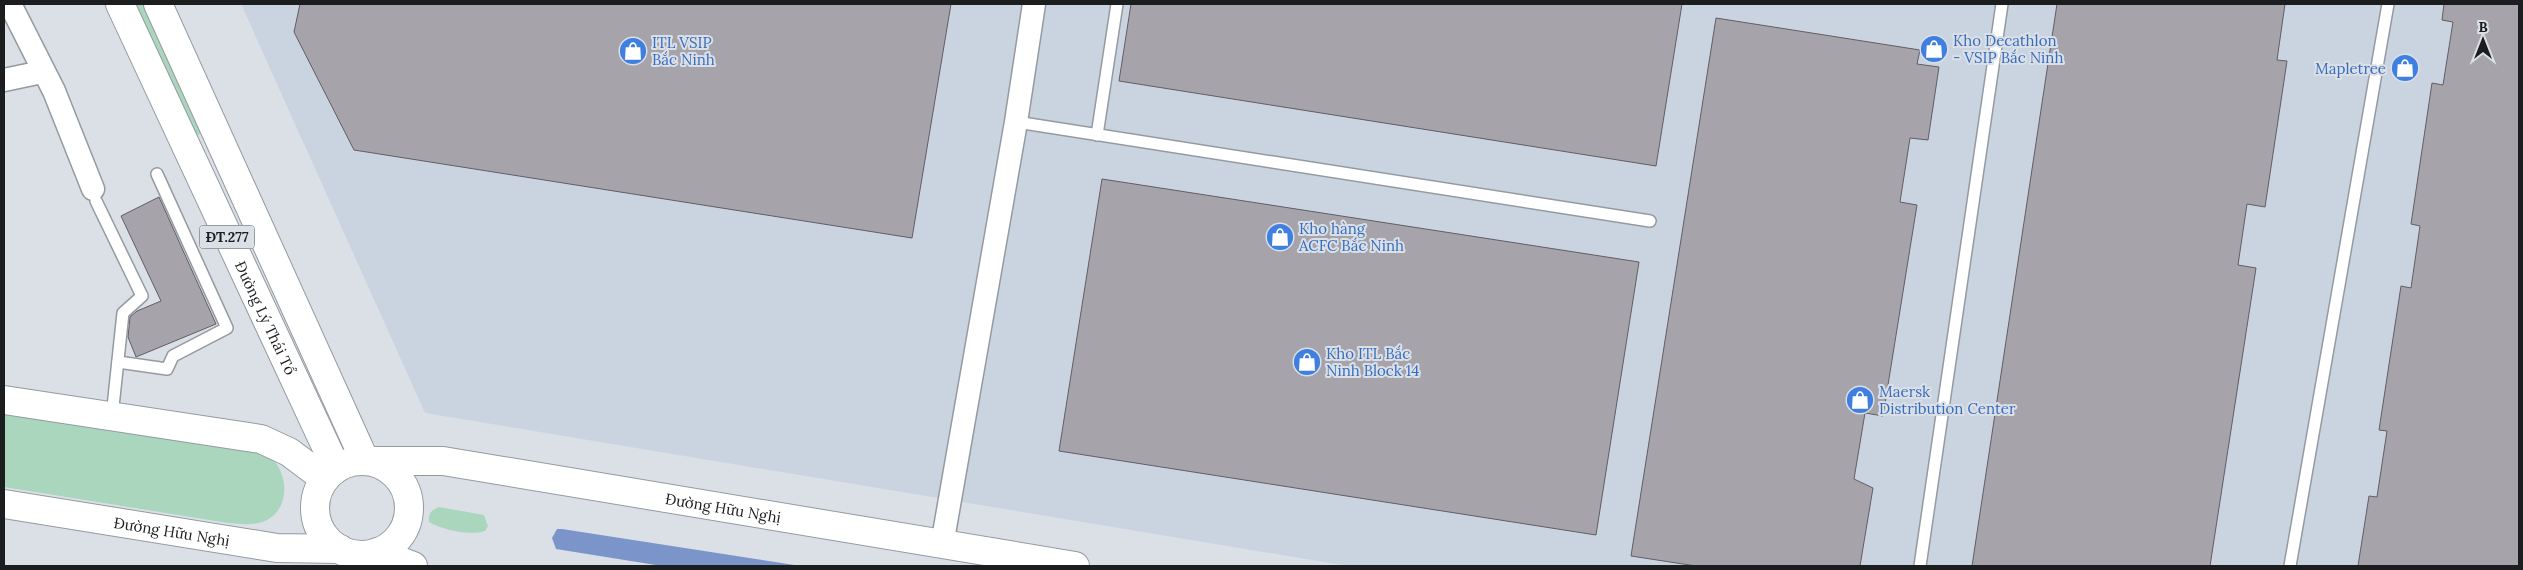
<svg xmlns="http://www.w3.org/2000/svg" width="2523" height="570" font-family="Lora,serif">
  <rect width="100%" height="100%" fill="#dbe0e7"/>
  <polygon fill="#cad4e1" points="241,4 2519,4 2519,566 1348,566 425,413"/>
  <g fill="#aad6be">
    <polygon points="129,4 146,4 202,133 193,137"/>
    <path d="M4,411L253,450C259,452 266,453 271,457C288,474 291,507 267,520C256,526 240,524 228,523L4,487Z"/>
    <path d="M439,507L484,515L488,526L485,531C469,536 443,530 429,522C428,514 431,510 439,507Z"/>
  </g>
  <polygon fill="#7b94ca" points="557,529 562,529 801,566 662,566 556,549 552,538"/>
  <g fill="#a7a3aa" stroke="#615d64">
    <polygon points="300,4 951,4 912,238 354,150 294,32"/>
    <polygon points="1131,4 1682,4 1656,166 1119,81"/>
    <polygon points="2057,4 2285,4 2277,60 2287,61 2265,207 2247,204 2238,265 2256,268 2210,566 1972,566"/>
    <polygon points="2444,4 2519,4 2519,566 2358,566 2369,496 2377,497 2387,431 2379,430 2401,286 2411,288 2420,226 2411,224 2432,83 2443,85 2453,22 2442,20"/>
    <polygon points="1716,18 1920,50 1917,64 1939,67 1928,140 1910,138 1900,202 1917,205 1883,416 1865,413 1854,479 1873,488 1860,566 1696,566 1631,556"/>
    <polygon points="1102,179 1639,262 1596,535 1059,451"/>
    <polygon points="159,197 216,324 136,357 128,337 130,317 137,311 161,301 121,216"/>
  </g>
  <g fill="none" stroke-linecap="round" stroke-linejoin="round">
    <defs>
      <g id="lane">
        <polyline points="1016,122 1650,221"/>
        <polyline points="1097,135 1117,4"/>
        <polyline points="96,201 142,296 123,313 112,416"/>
        <polyline points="118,362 167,369 173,356 227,328 157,174"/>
        <polyline points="1920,566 2002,4"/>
        <polyline points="2290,566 2388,4"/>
      </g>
      <g id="street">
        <polyline points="10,4 54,91 93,189"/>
        <polyline points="4,80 42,72"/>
        <polyline points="942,545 1016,122 1034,4"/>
      </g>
      <g id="secondary">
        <polyline points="4,400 261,439 289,452 325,479"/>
        <path id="s1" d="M369,461H443L1075,566"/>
        <path id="s2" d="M4,504L277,548L340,549"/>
        <polyline points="377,552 413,566"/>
      </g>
      <g id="primary">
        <path id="s3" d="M120,4L336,468"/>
        <polyline points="158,4 365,461"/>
        <circle cx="362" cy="508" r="47"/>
      </g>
    </defs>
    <use href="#lane" stroke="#959aa1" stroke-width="14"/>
    <use href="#street" stroke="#959aa1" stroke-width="25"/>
    <use href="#secondary" stroke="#959aa1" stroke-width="30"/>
    <use href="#primary" stroke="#959aa1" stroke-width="30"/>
    <use href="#lane" stroke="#fff" stroke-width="11"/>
    <use href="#street" stroke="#fff" stroke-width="22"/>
    <use href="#secondary" stroke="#fff" stroke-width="28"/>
    <use href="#primary" stroke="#fff" stroke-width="28"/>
  </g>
  <defs>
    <symbol id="shop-disc" viewBox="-11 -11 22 22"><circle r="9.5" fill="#3f7fe0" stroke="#dbe0e7"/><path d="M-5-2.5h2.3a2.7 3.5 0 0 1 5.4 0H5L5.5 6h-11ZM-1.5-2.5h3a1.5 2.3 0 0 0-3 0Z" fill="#fff"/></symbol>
  </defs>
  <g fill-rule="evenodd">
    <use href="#shop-disc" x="1918" y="33" width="32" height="32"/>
    <use href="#shop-disc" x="617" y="35" width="32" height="32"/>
    <use href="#shop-disc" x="2389" y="52" width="32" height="32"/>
    <use href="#shop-disc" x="1264" y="221" width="32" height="32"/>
    <use href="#shop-disc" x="1291" y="346" width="32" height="32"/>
    <use href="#shop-disc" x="1844" y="384" width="32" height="32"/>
  </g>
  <g text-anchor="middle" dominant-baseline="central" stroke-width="4" stroke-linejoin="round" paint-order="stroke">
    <rect fill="#dbe0e7" stroke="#55585b" stroke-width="1" x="199.5" y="225.5" width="55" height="23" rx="4"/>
    <g font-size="14" font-weight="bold" fill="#1b1d1f">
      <text x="227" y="237">ĐT.277</text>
    </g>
    <g font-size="15" fill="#366cbe" stroke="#dbe0e7" text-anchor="start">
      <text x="1953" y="40">Kho Decathlon<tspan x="1953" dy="17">- VSIP Bắc Ninh</tspan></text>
      <text x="652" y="42">ITL VSIP<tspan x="652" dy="17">Bắc Ninh</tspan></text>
      <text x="2386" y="68" text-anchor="end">Mapletree</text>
      <text x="1299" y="228">Kho hàng<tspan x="1299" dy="17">ACFC Bắc Ninh</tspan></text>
      <text x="1326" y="353">Kho ITL Bắc<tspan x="1326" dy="17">Ninh Block 14</tspan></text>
      <text x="1879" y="391">Maersk<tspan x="1879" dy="17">Distribution Center</tspan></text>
    </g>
    <g font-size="15" fill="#1b1d1f" stroke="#dbe0e7">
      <text stroke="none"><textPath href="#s3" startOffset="346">Đường Lý Thái Tổ</textPath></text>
      <text stroke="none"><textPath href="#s1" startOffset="358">Đường Hữu Nghị</textPath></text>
      <text stroke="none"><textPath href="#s2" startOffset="170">Đường Hữu Nghị</textPath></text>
    </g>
  </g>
  <rect width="2523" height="570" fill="none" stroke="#1b1d1f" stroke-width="10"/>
  <g transform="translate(2483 40)" stroke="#dbe0e7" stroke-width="4" paint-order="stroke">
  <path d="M0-4L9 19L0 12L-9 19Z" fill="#1b1d1f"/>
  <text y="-8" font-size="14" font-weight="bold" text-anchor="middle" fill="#1b1d1f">B</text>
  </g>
</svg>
